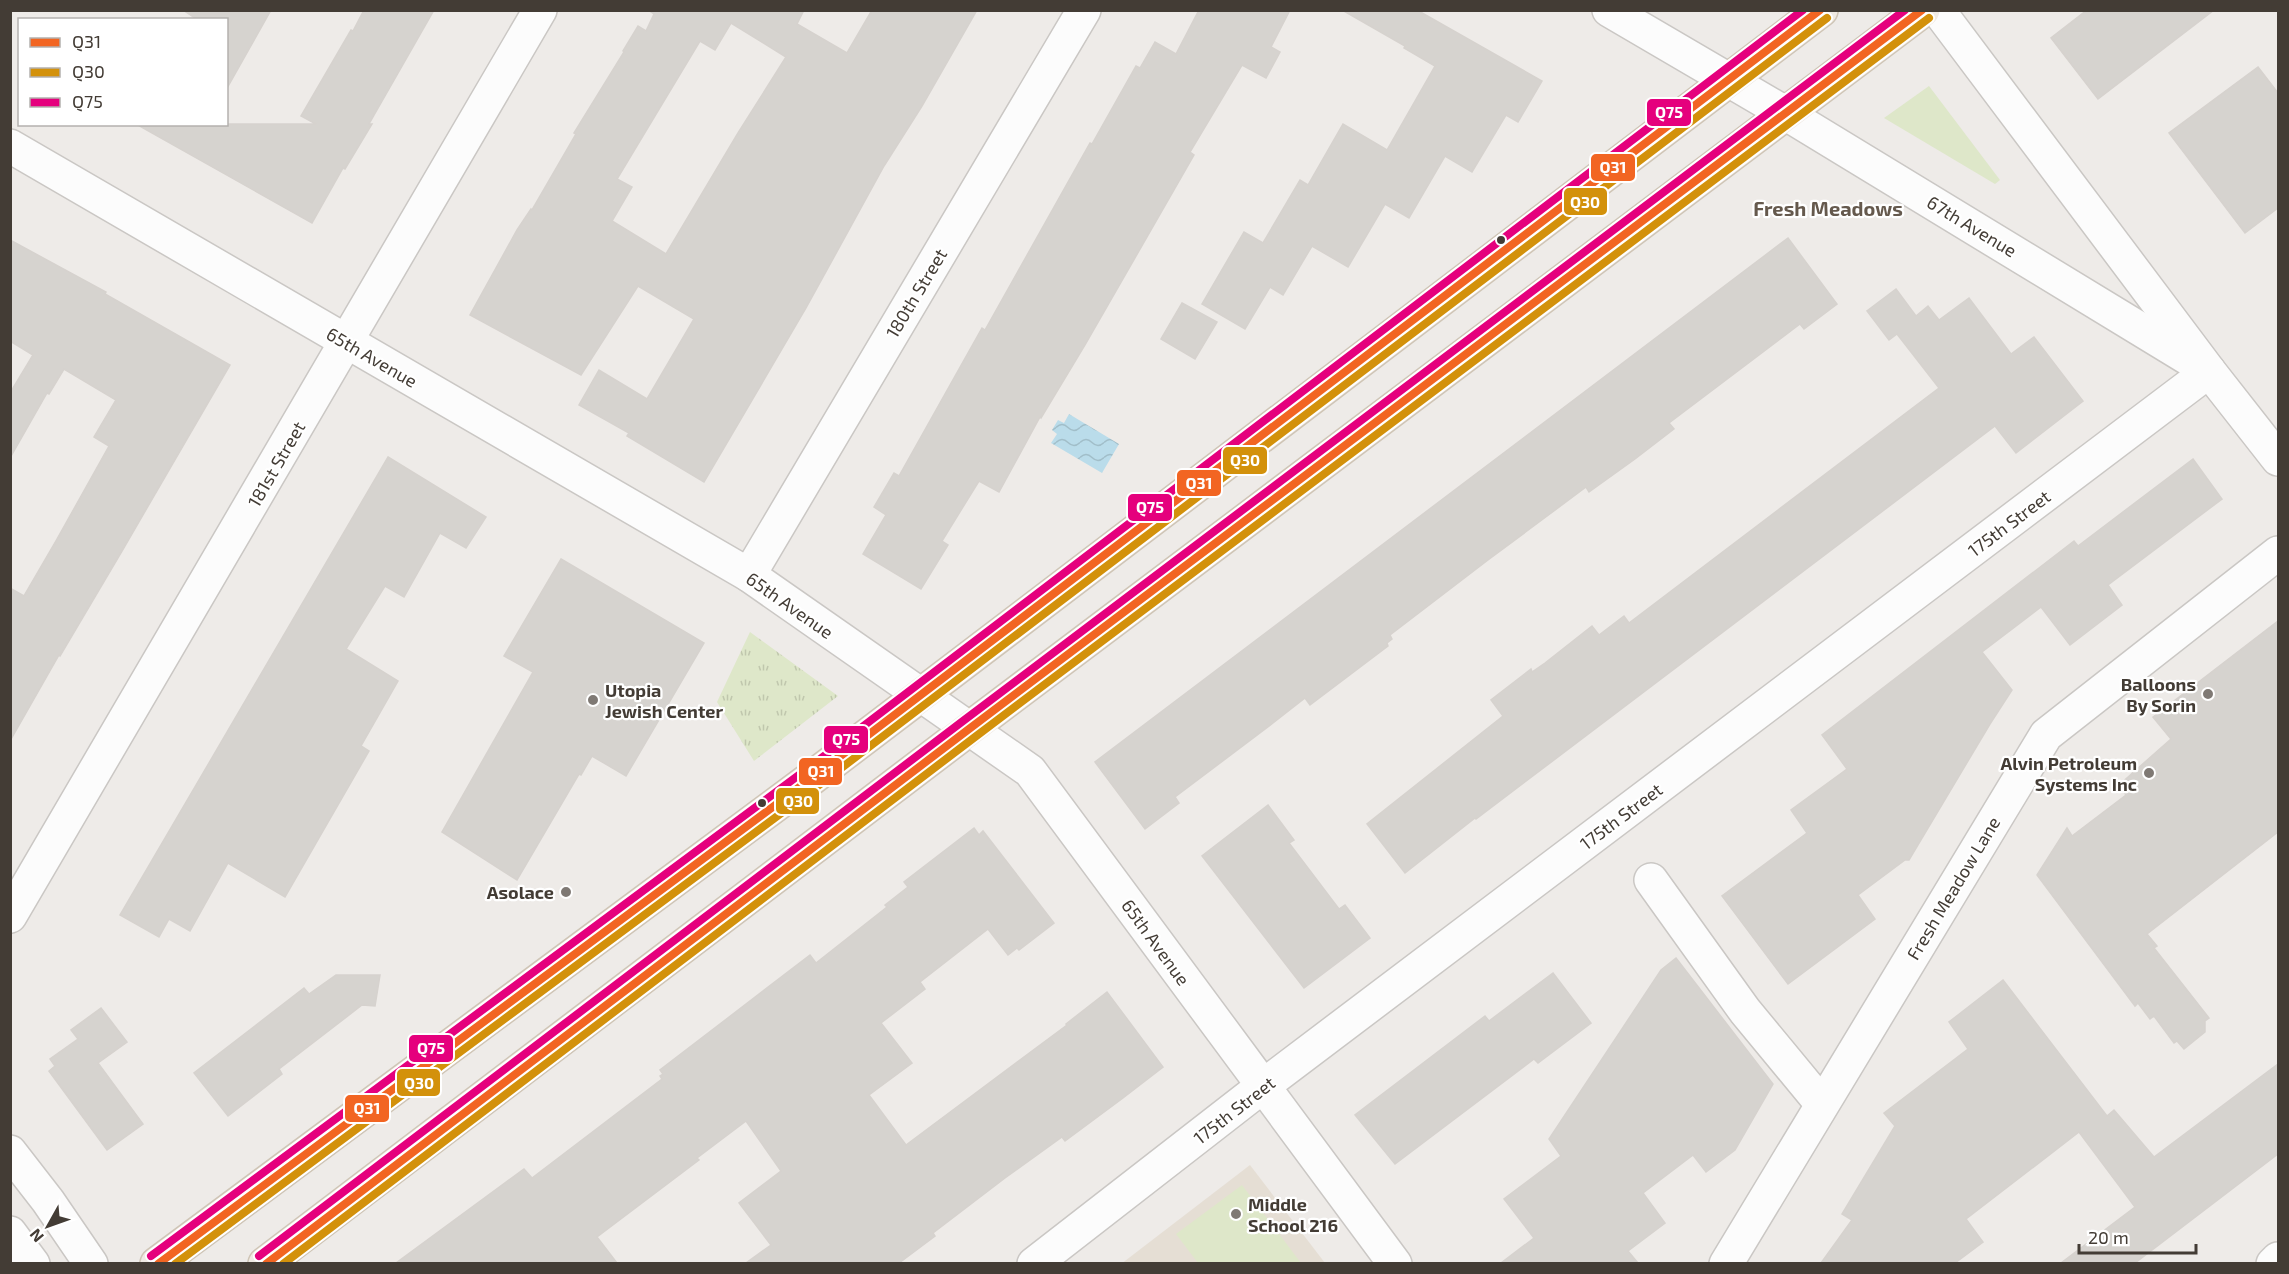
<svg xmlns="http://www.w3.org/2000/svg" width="2289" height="1274" font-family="'Exo 2',sans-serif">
  <defs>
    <pattern id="park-tufts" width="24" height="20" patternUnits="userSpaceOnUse" patternTransform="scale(1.5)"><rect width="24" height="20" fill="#dee7c9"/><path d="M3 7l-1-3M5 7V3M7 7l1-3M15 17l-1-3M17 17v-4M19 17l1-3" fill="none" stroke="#c0c7ad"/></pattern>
    <pattern id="water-waves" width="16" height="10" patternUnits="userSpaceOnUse" patternTransform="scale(1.5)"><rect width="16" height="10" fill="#badcea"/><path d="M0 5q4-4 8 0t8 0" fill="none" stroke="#a1bec9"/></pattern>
  </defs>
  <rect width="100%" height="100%" fill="#eeebe8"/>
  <polygon fill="#e5ded4" points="1250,1165 1325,1263 1121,1264"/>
  <polygon fill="url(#park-tufts)" points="750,632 838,696 754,761 717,702"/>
  <g fill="#dee7c9">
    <polygon points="1929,86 2000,180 1995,184 1884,118"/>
    <polygon points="1242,1185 1301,1263 1198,1263 1176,1234"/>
  </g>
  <polygon fill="url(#water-waves)" points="1069,414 1119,444 1102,473 1051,443 1057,434 1052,430 1058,420 1064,423"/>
  <g fill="#d6d3cf" stroke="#d6d2ce" stroke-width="1.5" fill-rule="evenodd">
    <polygon points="183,10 271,10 226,90 226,20 198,20"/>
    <polygon points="364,10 434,10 369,124 372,124 345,169 343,168 312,223 136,124 316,124 301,116 351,30 353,31"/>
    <path d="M648,10H804L797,24L847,53L872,10H977L922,106L884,166L806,308L704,482L627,436L629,433L579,405L599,370L647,399L694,319L638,286L581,375L470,315L517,230L531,209L532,210L576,134L574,133L624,52L623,51L638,26L646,31L654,14ZM731,23L786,57L738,133L666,254L612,221L632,187L617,179L700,41L715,50Z"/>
    <polygon points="1199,10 1290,10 1271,47 1280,52 1266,78 1242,65 1190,152 1194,155 1085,345 1041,418 1040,417 999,492 979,481 942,541 948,545 921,589 863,554 886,515 874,507 894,473 899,476 982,328 985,330 1090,143 1092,144 1136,66 1140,68 1155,42 1176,54"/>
    <polygon points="1342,10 1417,10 1542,81 1518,122 1506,115 1472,172 1445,156 1409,218 1385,204 1348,267 1312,246 1283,295 1270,287 1245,329 1202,304 1244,232 1263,243 1300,180 1308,185 1343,124 1387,150 1435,66 1404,48 1405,46"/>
    <polygon points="2087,10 2214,10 2098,99 2051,38"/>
    <polygon points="2258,67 2278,93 2278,208 2245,233 2169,133"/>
    <polygon points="1788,238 1837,304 1804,329 1800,324 1669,423 1674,429 1635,459 1589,492 1586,487 1488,560 1390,635 1392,639 1387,643 1388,646 1310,705 1305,698 1273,723 1175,797 1179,803 1145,829 1095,762"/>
    <polygon points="10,240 106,292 105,294 230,365 122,551 60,656 59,655 10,741 10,588 24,596 56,541 109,446 94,437 116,400 64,369 49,394 47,393 10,458 10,393 33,355 10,341"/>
    <polygon points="1896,289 1916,316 1928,306 1939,320 1969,298 2011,354 2034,337 2083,401 2016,453 1995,426 1476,819 1475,818 1405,873 1367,824 1503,716 1491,700 1531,669 1532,672 1545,663 1592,626 1599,635 1624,616 1629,623 1939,388 1897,334 1889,340 1867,311"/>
    <polygon points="1182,303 1217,322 1195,359 1161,339"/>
    <polygon points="388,457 486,517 466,548 440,533 404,597 385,586 346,649 398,681 361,746 369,751 285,897 228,863 190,931 169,919 159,937 120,915"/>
    <polygon points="2193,459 2222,499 2108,585 2122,605 2070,645 2041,607 1982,652 2012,690 1990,724 1909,860 1905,860 1858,895 1875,919 1788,984 1722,896 1807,833 1791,810 1847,769 1822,735 2074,541 2078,546"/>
    <polygon points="561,559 704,643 626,776 592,756 581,775 579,774 517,880 442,832 533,672 504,656"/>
    <polygon points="2278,621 2278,832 2147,934 2157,946 2154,948 2209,1018 2205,1021 2205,1032 2184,1049 2177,1041 2174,1043 2154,1016 2150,1019 2138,1003 2135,1006 2037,875 2067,828 2072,836 2126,795 2119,785 2171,739 2153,717"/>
    <polygon points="1268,805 1294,840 1289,843 1339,909 1345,905 1370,938 1304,988 1202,856"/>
    <polygon points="974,828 979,835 983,831 1054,923 1019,950 1017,948 1008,955 988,929 920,982 925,989 881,1023 912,1063 869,1095 906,1145 1067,1025 1066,1024 1107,992 1163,1067 1123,1098 1065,1141 1062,1137 1005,1178 933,1233 935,1236 899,1263 746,1263 771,1245 739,1203 781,1171 746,1121 697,1158 699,1160 597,1237 617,1263 396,1263 524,1169 532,1178 662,1079 660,1076 663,1074 660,1070 810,955 816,963 887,907 885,905 908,887 904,882"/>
    <polygon points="1676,958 1773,1084 1735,1150 1706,1172 1693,1155 1643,1193 1665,1223 1628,1251 1638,1263 1501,1263 1534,1238 1504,1199 1561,1156 1549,1139 1661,970"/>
    <polygon points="1553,973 1591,1023 1538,1063 1534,1059 1395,1164 1355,1115 1485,1016 1489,1021"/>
    <polygon points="336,975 380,975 375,1006 362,1005 279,1069 282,1074 228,1116 194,1073 304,988 309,994"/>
    <polygon points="2003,980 2107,1116 2114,1110 2154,1157 2278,1064 2278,1154 2135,1263 2061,1263 2135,1207 2079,1132 1966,1219 1983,1242 1955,1263 1821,1263 1852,1220 1842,1214 1895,1126 1884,1113 1968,1049 1949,1022"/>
    <polygon points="101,1008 127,1042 98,1063 143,1124 107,1150 49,1071 55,1066 50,1059 78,1039 71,1030"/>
  </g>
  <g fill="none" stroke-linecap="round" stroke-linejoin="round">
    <defs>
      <g id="minor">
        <polyline points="1609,10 1785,113 2209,371 2278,459"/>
        <polyline points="10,146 749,575 1030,771 1395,1264"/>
        <polyline points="749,575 1084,10"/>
        <polyline points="1651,880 1745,1011 1821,1103"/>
        <polyline points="10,916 540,10"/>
        <polyline points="10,1152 48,1201 91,1264"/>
        <polyline points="10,1233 33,1264"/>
        <polyline points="1034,1264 1263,1086 2209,371 1938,10"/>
        <polyline points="1726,1264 2046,735 2278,553"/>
        <polyline points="2273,1264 2278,1259"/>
      </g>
      <g id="major">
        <polyline points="157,1264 813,777 1821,10"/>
        <polyline points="265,1264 969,729 1923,10"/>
      </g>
    </defs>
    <use href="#minor" stroke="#cac7c4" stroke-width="36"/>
    <use href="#major" stroke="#cfc5b6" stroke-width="36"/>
    <use href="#minor" stroke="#fcfcfc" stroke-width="33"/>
    <use href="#major" stroke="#f0eae3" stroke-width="33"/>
    <defs>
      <g id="bus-1">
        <polyline points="158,1264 813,777 1820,10"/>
        <polyline points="266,1264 969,729 1922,10"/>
      </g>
      <g id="bus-2">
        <polyline points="175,1264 819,785 1827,18"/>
        <polyline points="283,1264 975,737 1929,18"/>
      </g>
      <g id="bus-3">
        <polyline points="151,1256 807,769 1803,10"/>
        <polyline points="259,1256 963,721 1905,10"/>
      </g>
    </defs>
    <use href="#bus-1" stroke="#fff" stroke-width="12"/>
    <use href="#bus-2" stroke="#fff" stroke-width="12"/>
    <use href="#bus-3" stroke="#fff" stroke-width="12"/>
    <use href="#bus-1" stroke="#f26522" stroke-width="8"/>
    <use href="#bus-2" stroke="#d3910b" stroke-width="8"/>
    <use href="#bus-3" stroke="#e5007d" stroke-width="8"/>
  </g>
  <g fill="#433c35" stroke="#fff" stroke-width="2">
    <circle cx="1501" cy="240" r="5"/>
    <circle cx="762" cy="803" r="5"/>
  </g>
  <g fill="#7f7974" stroke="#fff" stroke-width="2">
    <circle cx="2208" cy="694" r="6"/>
    <circle cx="593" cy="700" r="6"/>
    <circle cx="2149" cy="773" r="6"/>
    <circle cx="566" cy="892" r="6"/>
    <circle cx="1236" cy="1214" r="6"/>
  </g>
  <g text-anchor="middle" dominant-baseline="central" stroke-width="4.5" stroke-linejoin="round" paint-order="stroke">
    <g font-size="18" fill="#433c35" stroke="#fff">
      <text transform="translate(1972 226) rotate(31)">67th Avenue</text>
      <text transform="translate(916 293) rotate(-59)">180th Street</text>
      <text transform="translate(372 357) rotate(30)">65th Avenue</text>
      <text transform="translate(276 464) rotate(-60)">181st Street</text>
      <text transform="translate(2009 523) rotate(-37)">175th Street</text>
      <text transform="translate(790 605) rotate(35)">65th Avenue</text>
      <text transform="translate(1621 816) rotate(-37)">175th Street</text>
      <text transform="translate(1953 888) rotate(-59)">Fresh Meadow Lane</text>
      <text transform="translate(1156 942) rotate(54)">65th Avenue</text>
      <text transform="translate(1234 1110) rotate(-38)">175th Street</text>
    </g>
    <g font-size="18" font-weight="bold" fill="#433c35" stroke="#fff" text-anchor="end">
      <text x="2196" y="684">Balloons<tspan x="2196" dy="21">By Sorin</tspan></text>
      <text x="605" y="690" text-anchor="start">Utopia<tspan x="605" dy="21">Jewish Center</tspan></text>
      <text x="2137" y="763">Alvin Petroleum<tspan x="2137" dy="21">Systems Inc</tspan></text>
      <text x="554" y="892">Asolace</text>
      <text x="1248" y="1204" text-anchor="start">Middle<tspan x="1248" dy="21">School 216</tspan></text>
    </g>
    <g font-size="20" font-weight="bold" fill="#65594d" stroke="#fff">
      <text x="1828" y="208">Fresh Meadows</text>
    </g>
  </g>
  <g stroke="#fff" stroke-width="2">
    <rect x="1646" y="98" width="46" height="29" rx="6" fill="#e5007d"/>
    <rect x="1590" y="153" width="46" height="29" rx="6" fill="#f26522"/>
    <rect x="1563" y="187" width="45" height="29" rx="6" fill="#d3910b"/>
    <rect x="1222" y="446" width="46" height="29" rx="6" fill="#d3910b"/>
    <rect x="1176" y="469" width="46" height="28" rx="6" fill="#f26522"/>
    <rect x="1127" y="493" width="46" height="29" rx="6" fill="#e5007d"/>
    <rect x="823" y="725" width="46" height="29" rx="6" fill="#e5007d"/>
    <rect x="798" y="757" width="45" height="29" rx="6" fill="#f26522"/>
    <rect x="775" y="787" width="45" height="28" rx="6" fill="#d3910b"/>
    <rect x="408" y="1034" width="46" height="29" rx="6" fill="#e5007d"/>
    <rect x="396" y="1068" width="45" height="29" rx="6" fill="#d3910b"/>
    <rect x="344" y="1094" width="46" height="29" rx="6" fill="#f26522"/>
  </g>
  <g font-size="16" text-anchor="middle" font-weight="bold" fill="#fff">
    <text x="1669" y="118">Q75</text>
    <text x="1613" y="173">Q31</text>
    <text x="1585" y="208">Q30</text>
    <text x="1245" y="466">Q30</text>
    <text x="1199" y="489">Q31</text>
    <text x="1150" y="513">Q75</text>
    <text x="846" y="745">Q75</text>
    <text x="821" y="777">Q31</text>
    <text x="798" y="807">Q30</text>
    <text x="431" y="1054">Q75</text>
    <text x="419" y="1089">Q30</text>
    <text x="367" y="1114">Q31</text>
  </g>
  <rect width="2289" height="1274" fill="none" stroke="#433c35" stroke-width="24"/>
  <rect x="18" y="18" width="210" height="108" fill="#ffffff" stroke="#b4b1ae" stroke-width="1.5"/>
  <rect x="30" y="38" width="30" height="9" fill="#f26522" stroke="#b4b1ae" stroke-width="1.5"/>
  <text x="72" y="48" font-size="18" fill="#433c35">Q31</text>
  <rect x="30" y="68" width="30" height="9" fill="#d3910b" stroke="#b4b1ae" stroke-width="1.5"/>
  <text x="72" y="78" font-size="18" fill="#433c35">Q30</text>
  <rect x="30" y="98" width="30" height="9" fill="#e5007d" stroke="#b4b1ae" stroke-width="1.5"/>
  <text x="72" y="108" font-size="18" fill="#433c35">Q75</text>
  <g transform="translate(48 1226) rotate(230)" stroke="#ffffff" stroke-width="4.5" paint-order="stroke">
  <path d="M0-4.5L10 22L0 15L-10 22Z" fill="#433c35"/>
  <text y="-9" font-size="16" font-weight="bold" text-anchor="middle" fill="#433c35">N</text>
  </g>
  <path d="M2079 1244v9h117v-9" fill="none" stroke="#433c35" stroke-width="3"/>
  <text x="2088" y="1244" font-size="18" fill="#433c35" stroke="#ffffff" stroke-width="4.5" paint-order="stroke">20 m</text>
</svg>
